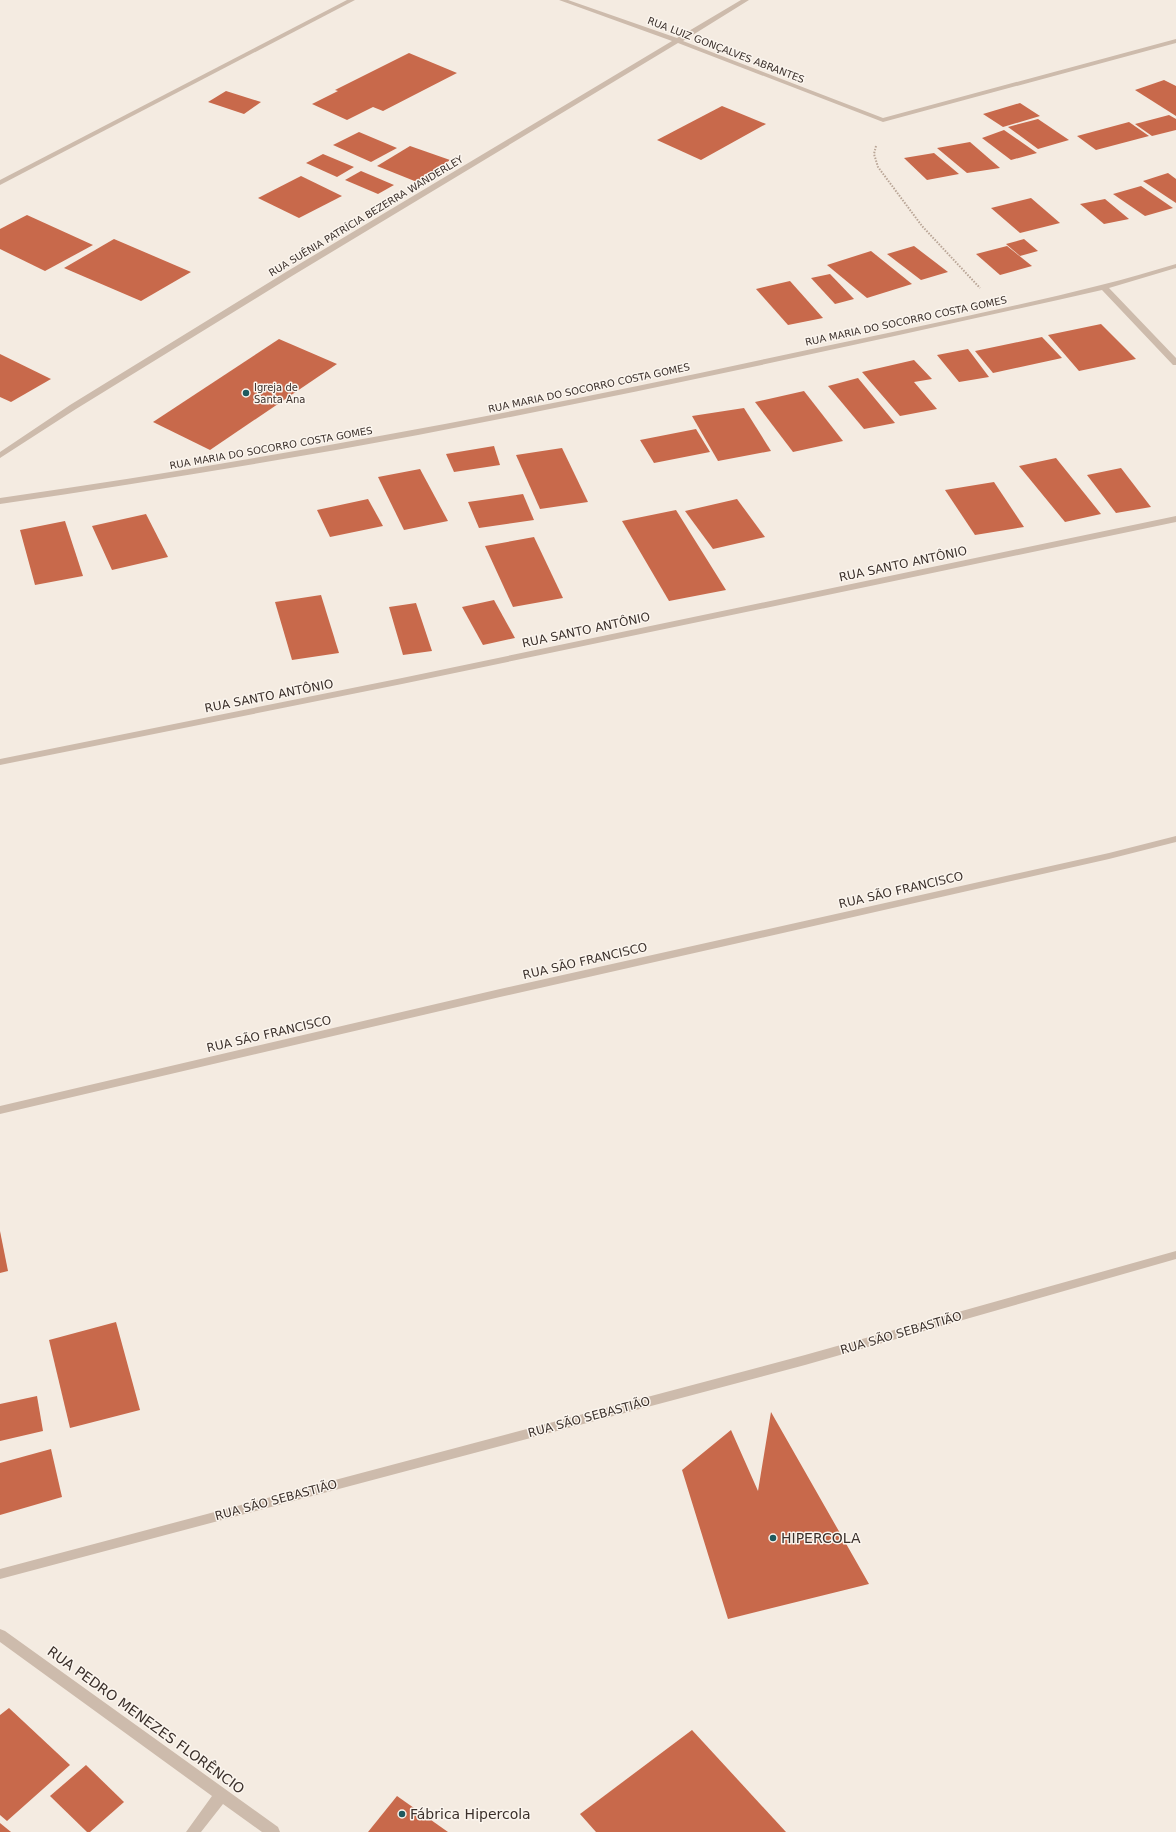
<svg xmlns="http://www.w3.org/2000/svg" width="1176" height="1832" font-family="'DejaVu Sans',sans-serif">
  <rect width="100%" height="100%" fill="#f4ebe1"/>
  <g fill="#c8694b">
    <polygon points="409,53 457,73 383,111 373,107 347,120 312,104 338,91 335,90"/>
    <polygon points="1164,80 1176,86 1176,116 1135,90"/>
    <polygon points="226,91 261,102 244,114 208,102"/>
    <polygon points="1020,103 1040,116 1003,127 983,114"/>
    <polygon points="722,106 766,124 701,160 657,140"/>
    <polygon points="1169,115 1176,119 1176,130 1152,136 1135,124"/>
    <polygon points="1038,119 1069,140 1038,149 1008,127"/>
    <polygon points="1129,122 1149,136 1096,150 1077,136"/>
    <polygon points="1004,130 1037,153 1011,160 982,138"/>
    <polygon points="359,132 397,148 371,162 333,145"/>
    <polygon points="970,142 1000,168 967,173 937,148"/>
    <polygon points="410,146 450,160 417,182 377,166"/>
    <polygon points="934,153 959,174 927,180 904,158"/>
    <polygon points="323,154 354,167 337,177 306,163"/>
    <polygon points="361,171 394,185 378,194 345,180"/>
    <polygon points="1168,173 1176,179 1176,203 1143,181"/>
    <polygon points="301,176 342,196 299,218 258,198"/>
    <polygon points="1141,186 1173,208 1145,216 1113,194"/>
    <polygon points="1031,198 1060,223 1020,233 991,208"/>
    <polygon points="1105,199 1129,219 1104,224 1080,204"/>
    <polygon points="27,215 93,245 45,271 0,249 0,229"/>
    <polygon points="114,239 191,272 141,301 64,268"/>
    <polygon points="1024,239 1038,251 1020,256 1006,244"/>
    <polygon points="914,246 948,272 921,280 887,254"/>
    <polygon points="1007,246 1032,266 1000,275 976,254"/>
    <polygon points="871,251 912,284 867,298 827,265"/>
    <polygon points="830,274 854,299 835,304 811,278"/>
    <polygon points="790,281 823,318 788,325 756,289"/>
    <polygon points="1101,324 1136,359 1079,371 1048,335"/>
    <polygon points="1042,337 1062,358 993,373 975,351"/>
    <polygon points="279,339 337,364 210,450 153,422"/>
    <polygon points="968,349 989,377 959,382 937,355"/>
    <polygon points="0,354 51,379 11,402 0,397"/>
    <polygon points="914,360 932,379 914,382 937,409 900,416 862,372"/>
    <polygon points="858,378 895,423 864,429 828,386"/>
    <polygon points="804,391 843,441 793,452 755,402"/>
    <polygon points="744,408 771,451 718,461 692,416"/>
    <polygon points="696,429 710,452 654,463 640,440"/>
    <polygon points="494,446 500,465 454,472 446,454"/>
    <polygon points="562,448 588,502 540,509 516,455"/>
    <polygon points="1056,458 1101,514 1065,522 1019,466"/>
    <polygon points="1121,468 1151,507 1116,513 1087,475"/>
    <polygon points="420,469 448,521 404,530 378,477"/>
    <polygon points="994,482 1024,527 975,535 945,490"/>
    <polygon points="523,494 534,520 479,528 468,502"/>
    <polygon points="368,499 383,526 330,537 317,510"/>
    <polygon points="737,499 765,537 713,549 685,511"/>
    <polygon points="676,510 726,590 669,601 622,521"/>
    <polygon points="146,514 168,557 112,570 92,526"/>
    <polygon points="65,521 83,576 35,585 20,530"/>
    <polygon points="534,537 563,598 513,607 485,546"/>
    <polygon points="321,595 339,653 292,660 275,602"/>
    <polygon points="494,600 515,638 483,645 462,607"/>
    <polygon points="416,603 432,651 403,655 389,607"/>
    <polygon points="0,1231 8,1271 0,1273"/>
    <polygon points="116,1322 140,1410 70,1428 49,1340"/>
    <polygon points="37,1396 43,1431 0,1441 0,1404"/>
    <polygon points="771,1412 869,1584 728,1619 682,1470 731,1430 758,1491"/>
    <polygon points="51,1449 62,1497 0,1515 0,1463"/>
    <polygon points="9,1708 70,1765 7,1821 0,1815 0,1715"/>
    <polygon points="692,1730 786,1832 596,1832 580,1814"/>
    <polygon points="86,1765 124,1802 90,1832 87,1832 50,1796"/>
    <polygon points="397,1796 448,1832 368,1832"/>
    <polygon points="0,1823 11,1832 0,1832"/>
  </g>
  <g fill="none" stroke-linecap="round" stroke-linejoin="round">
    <polyline stroke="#b9a596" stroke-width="2" stroke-dasharray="1.5 1.5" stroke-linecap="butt" points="876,146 874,154 878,167 922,226 980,288"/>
    <g fill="#cdbbac" fill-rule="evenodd">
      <polygon points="347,0 355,0 0,185 0,180"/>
      <polygon points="559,0 568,0 677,38 741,0 749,0 683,41 883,118 1176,39 1176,43 883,122 678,43 292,276 76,409 0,458 0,452 70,405 286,272 672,41"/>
      <path d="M1176,264V268L1109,288L1176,358V365H1173L1102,290C875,341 647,391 418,435C279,461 140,483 0,504V498C257,461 511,414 765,359C877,335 990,313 1101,285C1126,279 1151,271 1176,264Z"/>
      <polygon points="1176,516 1176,522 402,684 0,765 0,759 402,678"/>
      <polygon points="1176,836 1176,842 1109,859 500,997 0,1114 0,1106 500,989 1109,853"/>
      <polygon points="1176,1251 1176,1259 805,1365 0,1579 0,1569 805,1355"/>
      <polygon points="0,1629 5,1631 278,1827 280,1832 262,1832 223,1804 201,1832 186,1832 212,1796 0,1642"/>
    </g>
  </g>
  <g fill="#1f5a5e" stroke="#fbf5ee" stroke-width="1.5">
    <circle cx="246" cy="393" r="4"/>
    <circle cx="773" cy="1538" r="4"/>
    <circle cx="402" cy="1814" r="4"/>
  </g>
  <g text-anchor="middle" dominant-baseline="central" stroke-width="3" stroke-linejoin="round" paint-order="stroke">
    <g font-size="10" fill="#3b302b" stroke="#fbf5ee">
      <text transform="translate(726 50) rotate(21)">RUA LUIZ GONÇALVES ABRANTES</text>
      <text transform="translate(366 216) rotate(-31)">RUA SUÊNIA PATRÍCIA BEZERRA WANDERLEY</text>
      <text transform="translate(906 321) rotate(-12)">RUA MARIA DO SOCORRO COSTA GOMES</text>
      <text transform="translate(589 388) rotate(-12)">RUA MARIA DO SOCORRO COSTA GOMES</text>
      <text transform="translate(271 448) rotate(-10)">RUA MARIA DO SOCORRO COSTA GOMES</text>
    </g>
    <g font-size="10" fill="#3b302b" stroke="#fbf5ee" text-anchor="start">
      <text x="254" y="387">Igreja de<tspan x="254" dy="12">Santa Ana</tspan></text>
    </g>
    <g font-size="12" fill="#3b302b" stroke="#fbf5ee">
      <text transform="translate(903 564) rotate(-12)">RUA SANTO ANTÔNIO</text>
      <text transform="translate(586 630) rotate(-12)">RUA SANTO ANTÔNIO</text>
      <text transform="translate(269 696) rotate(-11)">RUA SANTO ANTÔNIO</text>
      <text transform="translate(901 890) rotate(-13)">RUA SÃO FRANCISCO</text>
      <text transform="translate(585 961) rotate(-13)">RUA SÃO FRANCISCO</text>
      <text transform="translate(269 1034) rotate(-13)">RUA SÃO FRANCISCO</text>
      <text transform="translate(901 1333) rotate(-16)">RUA SÃO SEBASTIÃO</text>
      <text transform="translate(589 1417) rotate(-15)">RUA SÃO SEBASTIÃO</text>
      <text transform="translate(276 1500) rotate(-15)">RUA SÃO SEBASTIÃO</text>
    </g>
    <g font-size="14" fill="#3b302b" stroke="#fbf5ee" text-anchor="start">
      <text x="781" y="1538">HIPERCOLA</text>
      <text x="410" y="1814">Fábrica Hipercola</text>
    </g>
    <g font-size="14" fill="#3b302b" stroke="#fbf5ee">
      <text transform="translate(146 1720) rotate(36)">RUA PEDRO MENEZES FLORÊNCIO</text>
    </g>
  </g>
</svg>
